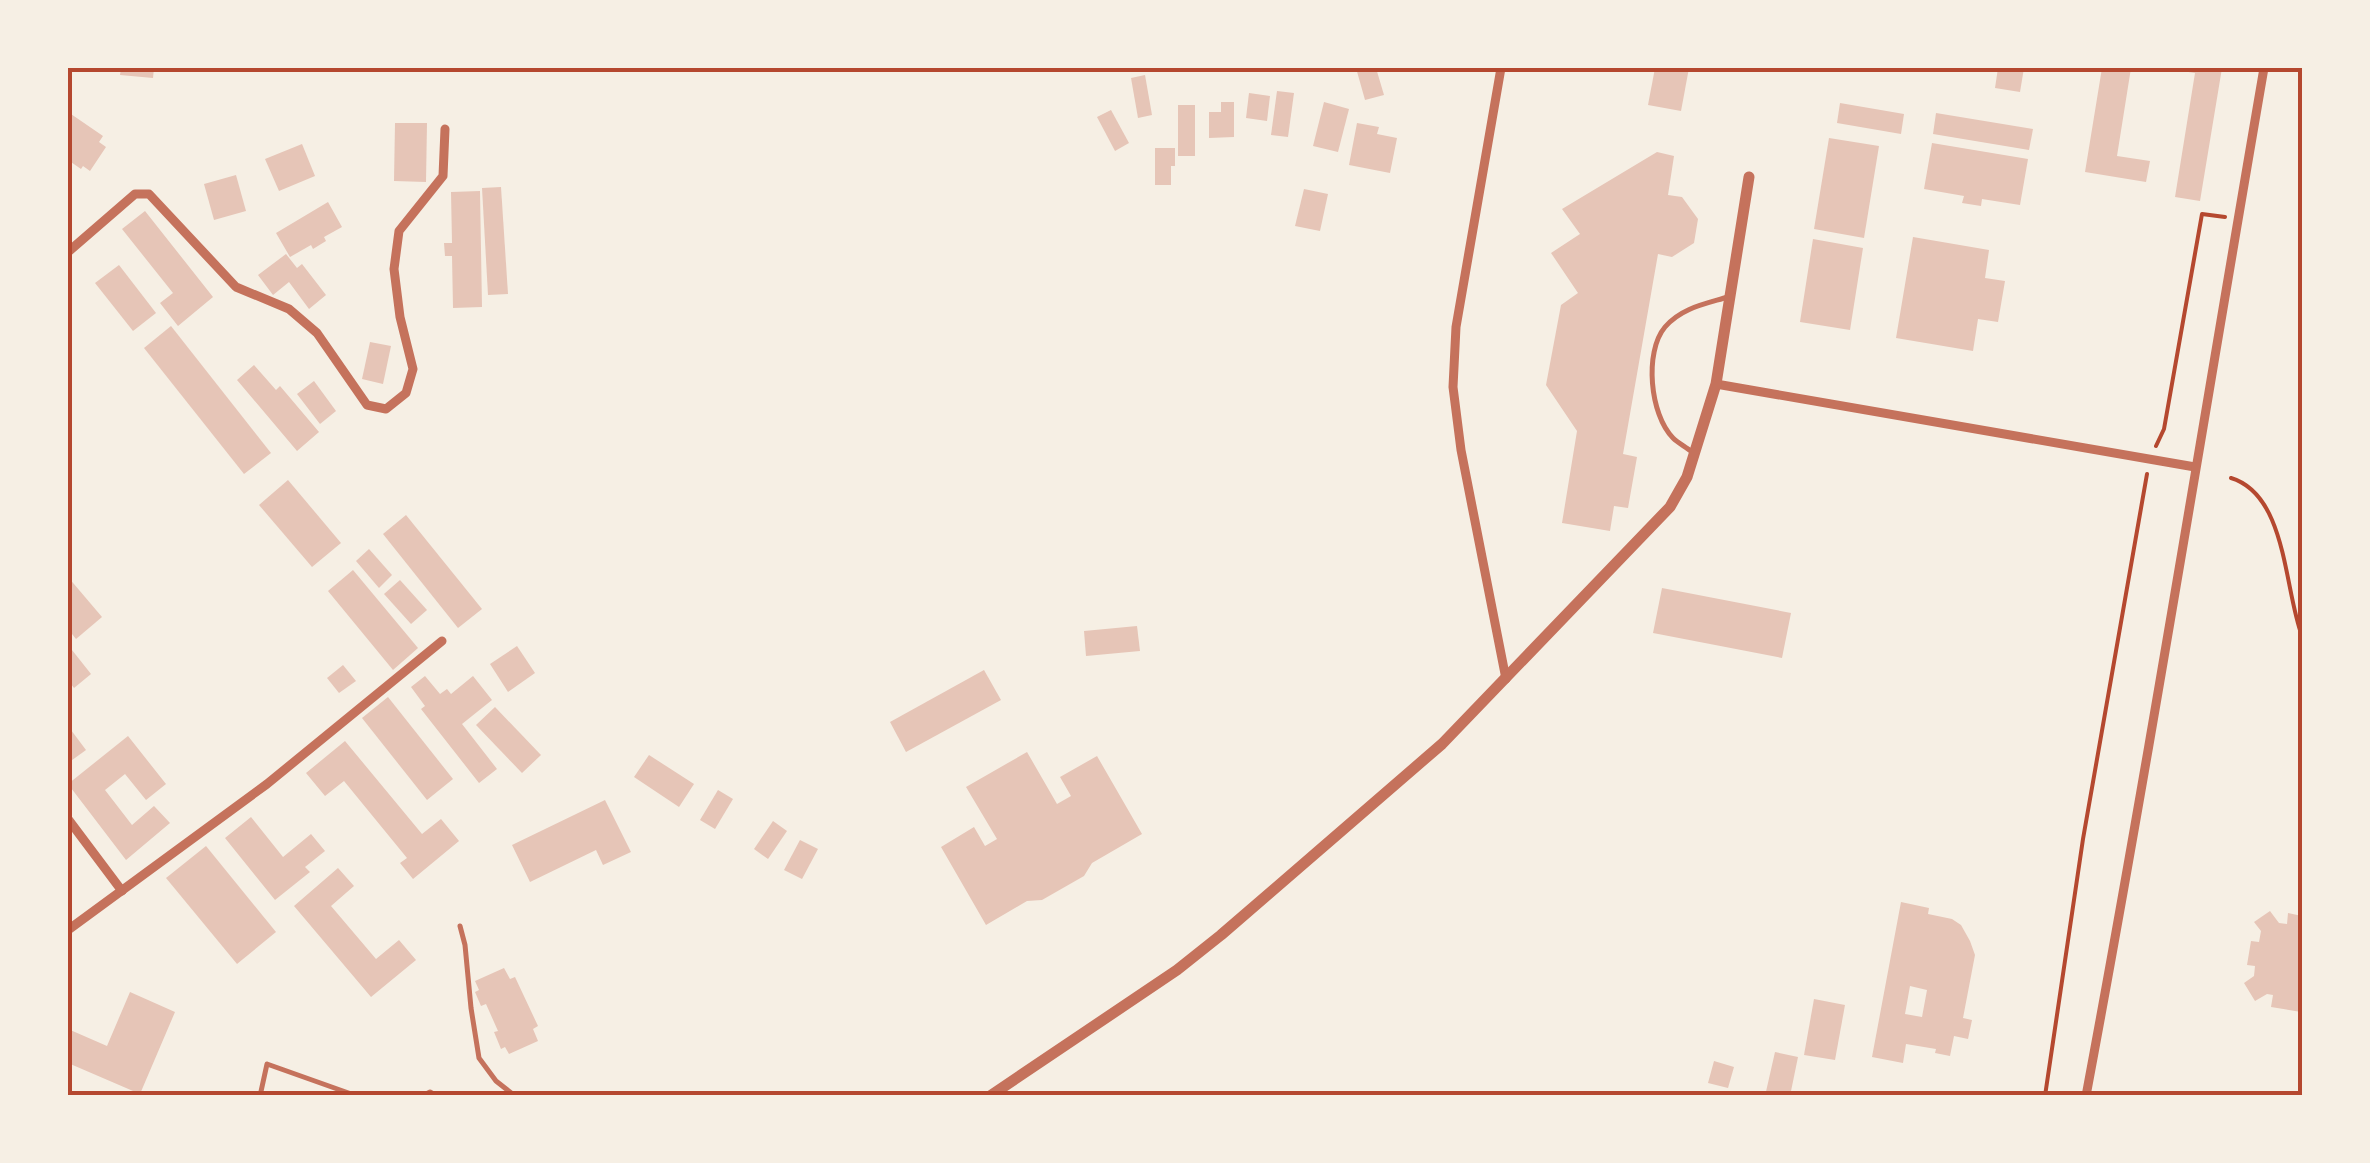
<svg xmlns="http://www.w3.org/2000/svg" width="2370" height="1163" font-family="Inter,sans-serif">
  <rect width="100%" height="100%" fill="#f6efe4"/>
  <g fill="#e6c5b7" fill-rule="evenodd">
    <polygon points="121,68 154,68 153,78 120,75"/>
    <polygon points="1356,68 1376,68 1384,95 1365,100"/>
    <polygon points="1655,68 1689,68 1681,111 1648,105"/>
    <polygon points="1998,68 2024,68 2020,92 1995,88"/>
    <polygon points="2102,68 2131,68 2117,156 2150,161 2146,182 2085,172"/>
    <polygon points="2176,68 2222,68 2200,201 2175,197 2195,73 2175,70"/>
    <polygon points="1145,75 1152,115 1138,118 1131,78"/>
    <polygon points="1277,91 1294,93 1288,137 1271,135"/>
    <polygon points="1249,93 1270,96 1267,121 1246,118"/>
    <polygon points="1221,102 1234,102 1234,137 1209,138 1209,112 1221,112"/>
    <polygon points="1324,102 1349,109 1338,152 1313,146"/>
    <polygon points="1840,103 1904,114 1901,134 1837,123"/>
    <rect x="1178" y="105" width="17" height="51"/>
    <polygon points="1111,110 1129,143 1115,151 1097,117"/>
    <polygon points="68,112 103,136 99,142 106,147 90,171 83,166 81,169 68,160"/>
    <polygon points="1936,113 2033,129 2029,150 1933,134"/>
    <polygon points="395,123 427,123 426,182 394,181"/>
    <polygon points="1357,123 1379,127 1377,134 1397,138 1390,173 1349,165"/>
    <polygon points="1829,138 1879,146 1864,238 1814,229"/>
    <polygon points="1932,143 2028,159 2020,205 1982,199 1981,206 1962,203 1964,196 1924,189"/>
    <polygon points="302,144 315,176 279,191 265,159"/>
    <polygon points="1155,148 1175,148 1175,166 1171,166 1171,185 1155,185"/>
    <polygon points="1657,152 1674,156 1668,195 1682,197 1698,219 1694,243 1672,257 1658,254 1623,454 1637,457 1628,508 1614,506 1610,531 1562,523 1577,431 1546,385 1561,305 1578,293 1551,253 1580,234 1562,209"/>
    <polygon points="236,175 246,211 214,220 204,184"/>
    <polygon points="501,187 508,294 488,295 482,188"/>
    <polygon points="1304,189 1328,194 1320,231 1295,226"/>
    <polygon points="480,191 482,307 453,308 452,256 445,256 444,243 452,243 451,192"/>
    <polygon points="328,202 342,227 324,237 326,241 313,249 311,245 290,257 276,233"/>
    <polygon points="145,211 213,297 178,326 160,303 173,293 122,229"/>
    <polygon points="1913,237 1989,250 1985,278 2005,281 1998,322 1978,319 1973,351 1896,338"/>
    <polygon points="1813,239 1863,248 1850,330 1800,322"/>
    <polygon points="286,254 297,268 302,264 326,295 309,309 289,282 273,295 258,275"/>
    <polygon points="119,265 156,313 133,331 95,283"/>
    <polygon points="171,326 271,453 244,474 144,348"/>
    <polygon points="370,342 391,346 383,384 362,379"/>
    <polygon points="254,365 276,390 280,386 319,432 297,451 237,380"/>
    <polygon points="314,381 336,411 320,424 297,394"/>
    <polygon points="288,480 341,543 312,567 259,505"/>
    <polygon points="406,515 482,609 458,628 383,534"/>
    <polygon points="369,549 392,575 379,588 356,561"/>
    <polygon points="353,570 418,648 393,670 328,591"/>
    <polygon points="68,577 102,617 76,639 68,629"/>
    <polygon points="400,580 427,610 411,624 384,594"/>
    <polygon points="1662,588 1791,613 1782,658 1653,633"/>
    <polygon points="1137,626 1140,651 1086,656 1084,631"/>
    <polygon points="68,645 91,674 74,688 68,680"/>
    <polygon points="517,646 535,673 508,692 490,664"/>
    <polygon points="343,665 356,681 339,693 327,678"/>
    <polygon points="984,670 1001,700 906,752 890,722"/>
    <polygon points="425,676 440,694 447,689 451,694 473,676 492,700 462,724 497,769 479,783 421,709 425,706 411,687"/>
    <polygon points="388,697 453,779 427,800 362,718"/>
    <polygon points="495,707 541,755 522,773 476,725"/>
    <polygon points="68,726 86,750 68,763"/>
    <polygon points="128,736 166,784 146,800 125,774 105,790 132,825 154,806 170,823 126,860 68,784"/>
    <polygon points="345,741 422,834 441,819 459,841 413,879 400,863 407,858 344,781 325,796 306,773"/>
    <polygon points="1027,752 1057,804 1071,796 1060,777 1097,756 1142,834 1092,863 1084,876 1042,900 1027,901 986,925 941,847 974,827 985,846 997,839 966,787"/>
    <polygon points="649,755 694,784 679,807 634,777"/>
    <polygon points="718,790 733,799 715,829 700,820"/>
    <polygon points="605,800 631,852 603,865 596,850 530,882 512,845"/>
    <polygon points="251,817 283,857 311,834 325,851 305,867 310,872 275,900 225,838"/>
    <polygon points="773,821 787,831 768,859 754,849"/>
    <polygon points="800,840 818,849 802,879 784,870"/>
    <polygon points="206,846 276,932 237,964 166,878"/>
    <polygon points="338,868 354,886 331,906 376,959 399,940 416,960 371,997 294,906"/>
    <path d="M1901,902L1929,908L1928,914L1952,919L1961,925L1970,941L1975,955L1963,1018L1972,1020L1968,1039L1954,1036L1950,1056L1935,1053L1936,1049L1906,1044L1903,1063L1872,1057ZM1910,986L1927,990L1922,1017L1905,1014Z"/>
    <polygon points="2270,911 2279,923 2287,924 2288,913 2302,916 2301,1012 2271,1007 2273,995 2267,994 2255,1001 2244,983 2254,976 2255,966 2247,965 2251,941 2259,942 2261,931 2254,922"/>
    <polygon points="504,968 510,979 515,977 538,1026 533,1029 538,1041 509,1054 505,1047 501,1049 494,1032 498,1031 486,1004 481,1006 475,992 479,990 475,981"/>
    <polygon points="130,992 175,1012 140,1094 68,1063 68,1029 107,1046"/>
    <polygon points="1814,999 1845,1005 1835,1060 1804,1055"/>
    <polygon points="1775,1052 1798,1057 1790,1096 1765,1096"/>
    <polygon points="1714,1061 1734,1067 1728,1088 1708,1083"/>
  </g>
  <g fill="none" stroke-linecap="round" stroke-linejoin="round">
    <g stroke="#b5482f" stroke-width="4">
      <polyline points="2156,446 2164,429 2202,214 2225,217"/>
      <path d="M2231,478C2287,495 2284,589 2302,636"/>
      <polyline points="2045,1096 2083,839 2147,474"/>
    </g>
    <g stroke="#c5725c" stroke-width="5">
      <path d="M1692,452C1686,447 1678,443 1673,438C1650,415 1644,352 1665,327C1681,308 1705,304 1728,297"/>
      <polyline points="460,926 465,945 471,1008 479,1058 496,1081 515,1096"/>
      <polyline points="260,1096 267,1064 357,1096"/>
      <polyline points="422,1096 430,1092 437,1096"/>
    </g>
    <g stroke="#c5725c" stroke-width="9">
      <polyline points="1501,68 1456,327 1453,387 1461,450 1506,679"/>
      <polyline points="68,252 135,194 149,194 236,287 289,309 317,333 367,405 386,409 406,393 413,369 400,317 394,269 399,231 443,176 445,129"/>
      <polyline points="1716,384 2195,467"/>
      <polyline points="68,819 122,891"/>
      <polyline points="68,930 267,784 442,641"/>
      <path d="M2086,1096C2150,754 2205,410 2264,68"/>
    </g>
    <polyline stroke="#c5725c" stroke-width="11" points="990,1096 1177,970 1221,935 1442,744 1670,507 1687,477 1716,384 1749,177"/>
  </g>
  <rect width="2370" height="1163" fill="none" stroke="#f6efe4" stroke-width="140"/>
  <rect x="70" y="70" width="2230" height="1023" fill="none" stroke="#b5482f" stroke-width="4"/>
</svg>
